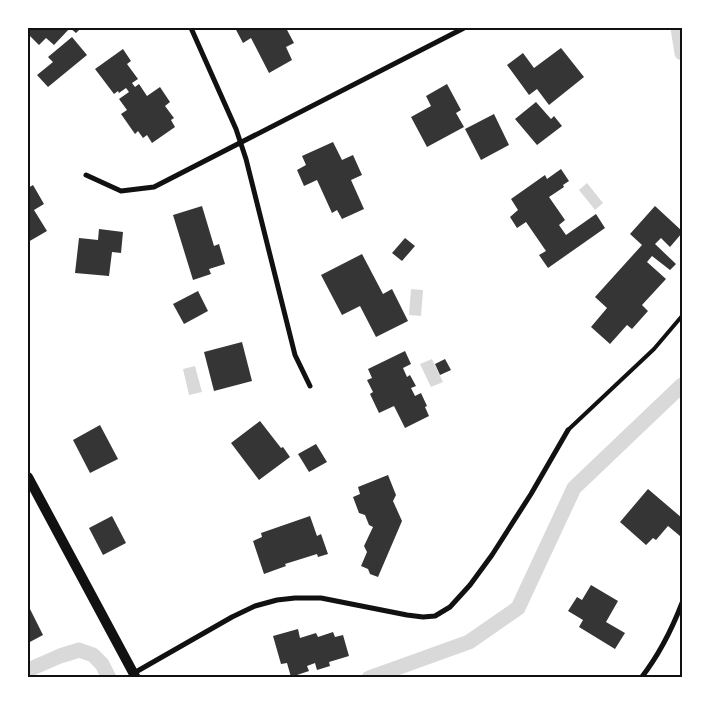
<svg xmlns="http://www.w3.org/2000/svg" width="710" height="705" font-family="Commissioner,sans-serif">
  <rect width="100%" height="100%" fill="#fff"/>
  <g fill="#d9d9d9">
    <polygon points="587,183 603,203 595,210 579,190"/>
    <polygon points="411,289 423,290 421,316 409,315"/>
    <polygon points="432,359 443,382 431,387 420,364"/>
    <polygon points="195,366 202,392 189,395 183,369"/>
  </g>
  <g fill="none" stroke-linecap="round" stroke-linejoin="round">
    <g stroke="#d9d9d9" stroke-width="15">
      <polyline points="678,28 682,53"/>
      <polyline points="28,670 60,656 79,650 93,655 102,664 109,678"/>
      <polyline points="369,678 469,642 518,608 574,488 682,385"/>
    </g>
  </g>
  <g fill="#353535">
    <polygon points="28,28 81,28 76,33 70,28 54,45 46,38 39,45 28,34"/>
    <polygon points="235,28 286,28 294,43 286,47 292,60 269,73 251,38 243,43"/>
    <polygon points="72,37 87,55 48,87 37,75 53,62 48,57"/>
    <polygon points="561,48 584,77 549,105 537,89 529,95 507,65 523,53 534,68"/>
    <polygon points="123,49 131,61 127,64 138,79 132,83 135,87 139,84 147,96 160,87 170,102 165,106 174,118 171,120 175,127 152,143 147,135 143,138 138,131 135,134 121,114 127,110 119,99 129,92 126,88 119,93 118,91 114,94 95,69"/>
    <polygon points="447,84 461,110 456,113 464,127 427,147 411,117 431,106 426,96"/>
    <polygon points="536,102 551,119 554,116 562,126 537,145 515,119"/>
    <polygon points="494,114 509,145 481,160 465,129"/>
    <polygon points="333,142 342,160 353,155 362,175 351,180 364,209 342,219 337,210 332,213 317,180 304,186 297,170 306,165 302,156"/>
    <polygon points="561,169 569,181 563,185 564,187 549,197 565,220 559,225 566,235 596,214 605,228 548,268 539,255 546,251 526,222 517,228 510,217 518,210 511,199 545,175 547,179"/>
    <polygon points="33,185 44,204 34,210 47,231 28,242 28,188"/>
    <polygon points="202,206 214,246 219,244 225,264 209,269 211,274 193,280 173,215"/>
    <polygon points="655,206 682,231 682,233 670,247 661,238 655,244 676,264 670,270 652,256 647,262 666,279 642,305 648,311 632,329 627,325 610,344 591,327 607,308 595,297 642,245 630,234"/>
    <polygon points="99,229 123,232 121,253 112,252 109,276 75,273 79,238 98,240"/>
    <polygon points="405,238 415,246 402,261 392,253"/>
    <polygon points="362,254 383,294 392,289 408,321 376,337 360,306 342,315 321,275"/>
    <polygon points="198,291 208,311 184,324 173,304"/>
    <polygon points="242,342 252,381 214,391 204,352"/>
    <polygon points="405,351 411,364 403,368 407,377 410,375 416,386 411,388 415,396 421,393 427,406 425,407 429,416 405,428 394,406 379,413 370,394 373,392 367,380 372,378 368,369"/>
    <polygon points="445,359 451,370 440,375 435,364"/>
    <polygon points="260,421 281,448 283,447 290,457 259,480 231,443"/>
    <polygon points="100,425 118,459 90,473 73,440"/>
    <polygon points="316,444 327,462 309,472 298,454"/>
    <polygon points="388,475 396,495 393,501 402,521 378,577 370,574 368,569 361,566 367,552 364,546 373,527 369,525 365,515 359,513 353,497 360,494 358,487"/>
    <polygon points="648,489 682,518 682,533 680,536 668,526 656,540 653,538 646,545 620,522"/>
    <polygon points="112,516 126,543 103,555 89,528"/>
    <polygon points="310,516 317,536 321,534 328,554 318,557 317,554 285,564 286,566 264,574 253,541 262,537 261,533"/>
    <polygon points="591,585 618,601 606,622 625,633 615,649 579,627 583,620 568,611 577,597 582,600"/>
    <polygon points="28,605 43,635 28,643"/>
    <polygon points="298,629 300,638 316,633 318,637 333,632 335,637 343,635 349,656 329,662 330,666 317,670 315,663 307,666 309,671 291,677 287,663 281,664 273,636"/>
  </g>
  <g fill="none" stroke-linecap="round" stroke-linejoin="round">
    <polyline stroke="#111" stroke-width="4" points="568,430 654,349 682,316"/>
    <g stroke="#111" stroke-width="5">
      <polyline points="191,28 236,129 246,159 295,355 310,386"/>
      <polyline points="86,175 121,191 154,187 464,28"/>
      <polyline points="134,673 232,617 255,606 277,600 295,598 321,598 407,615 423,617 435,616 450,607 470,585 492,555 531,494 568,430"/>
      <path d="M641,678C659,655 672,629 682,603"/>
    </g>
    <polyline stroke="#111" stroke-width="10" points="28,477 136,678"/>
  </g>
  <rect width="710" height="705" fill="none" stroke="#ffffff" stroke-width="58"/>
  <rect x="29" y="29" width="652" height="647" fill="none" stroke="#111" stroke-width="2"/>
</svg>
